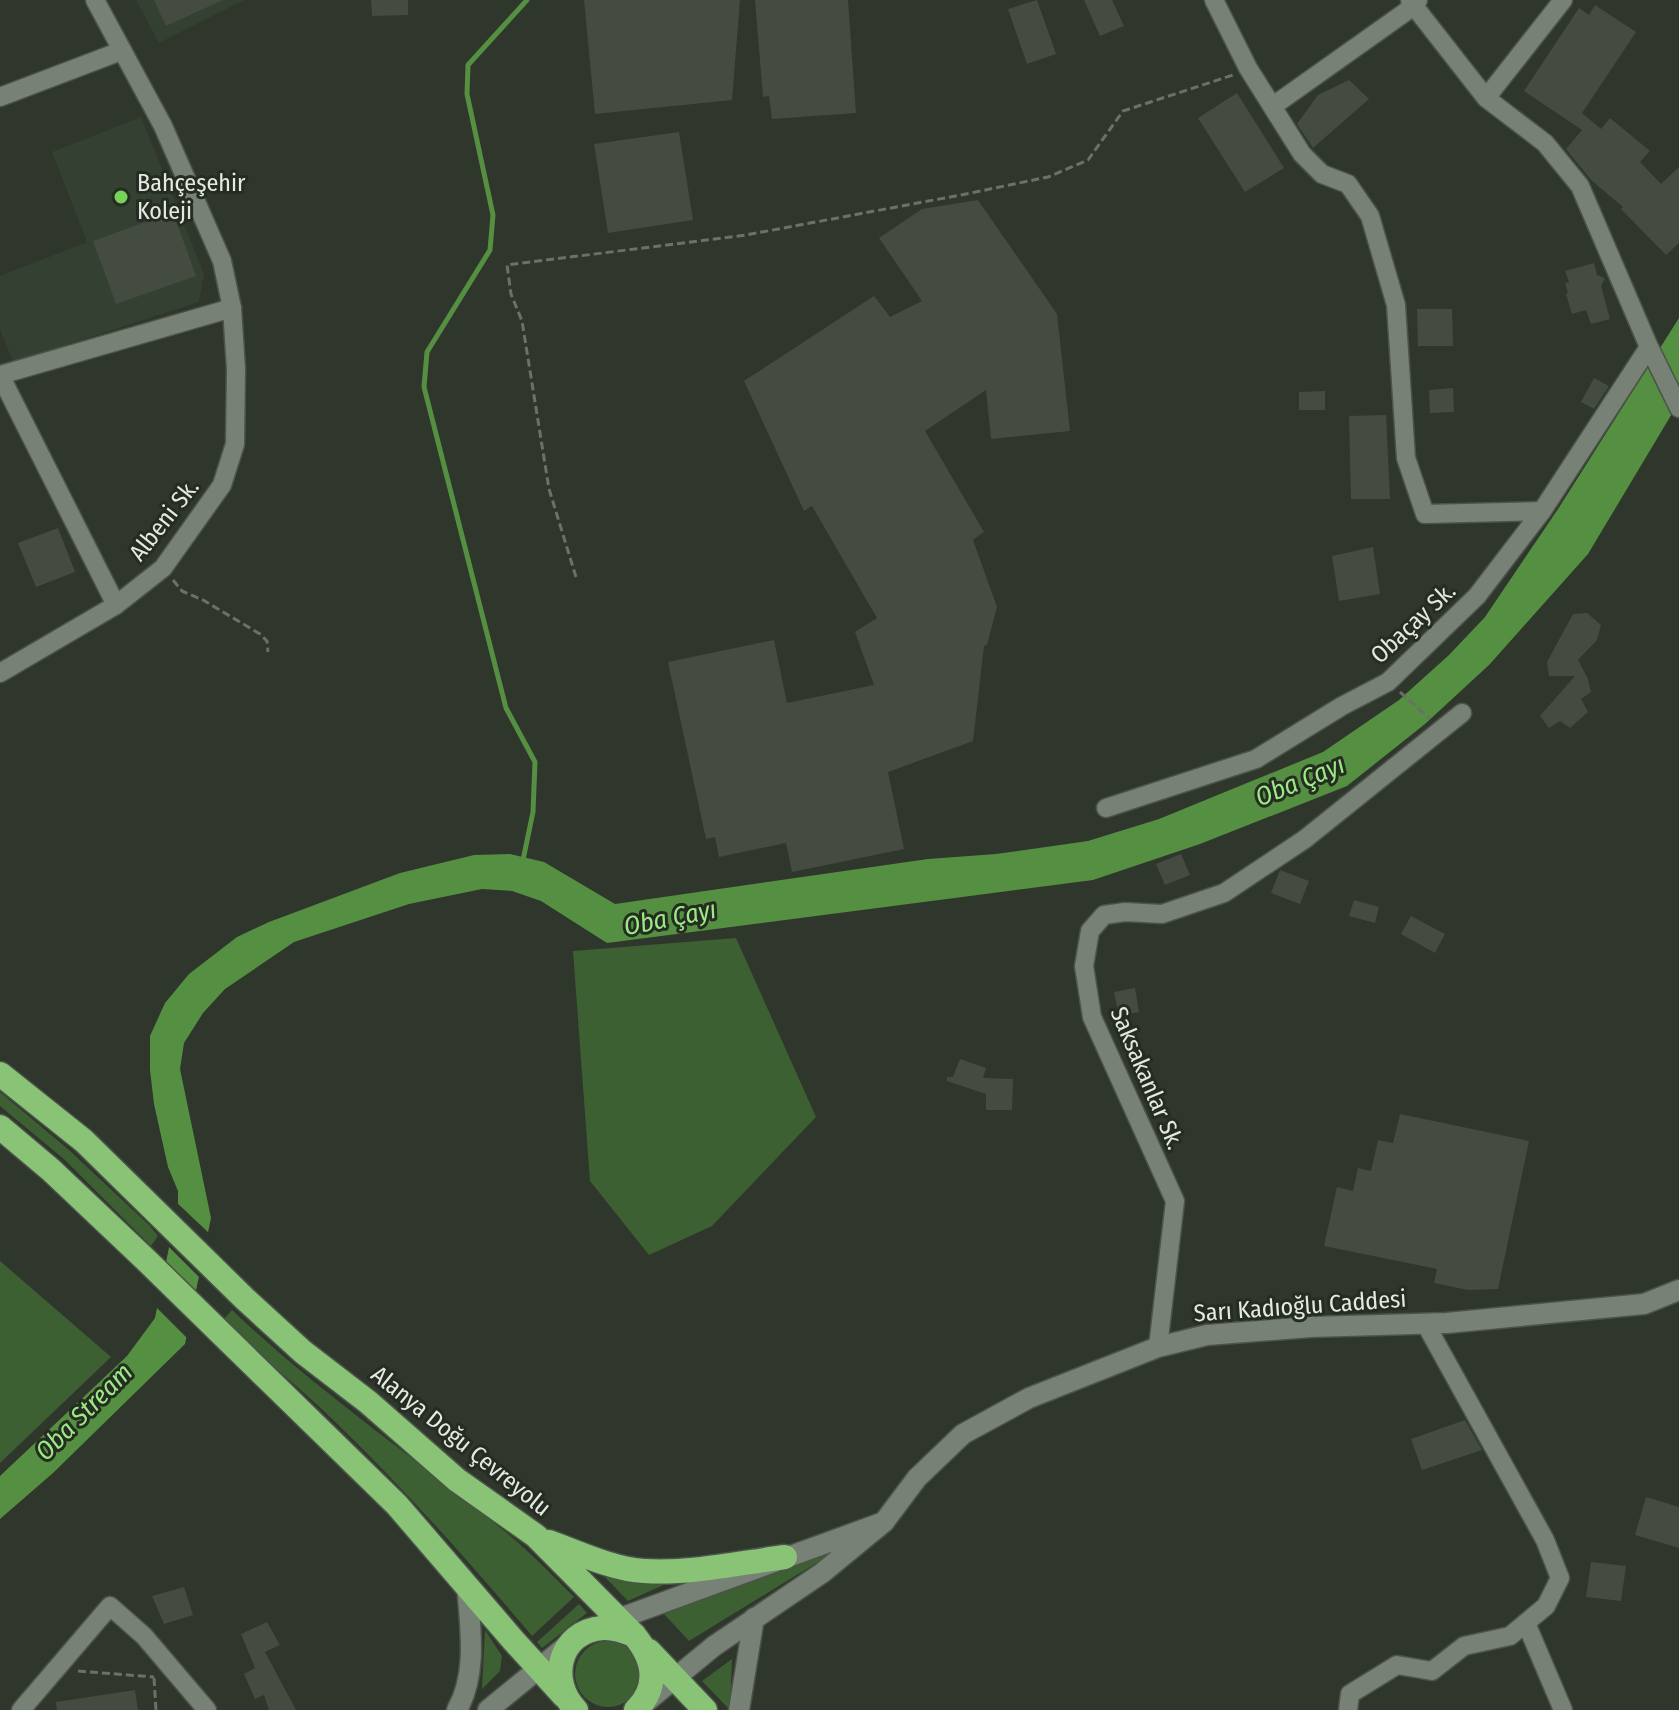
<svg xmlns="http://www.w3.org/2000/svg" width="1679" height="1710" font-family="'Fira Sans Condensed',sans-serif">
  <rect width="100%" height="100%" fill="#2f362c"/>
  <g fill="#344031">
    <polygon points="136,0 244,0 159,43"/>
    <polygon points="141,117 204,274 199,302 13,362 0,329 0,276 87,242 52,152"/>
  </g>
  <g fill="#3c6031">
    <polygon points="736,938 816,1117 712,1226 649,1255 590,1181 573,951"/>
    <polygon points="0,1092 69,1150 150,1226 158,1236 151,1246 65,1160 0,1106"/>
    <polygon points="0,1261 111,1357 0,1463"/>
    <path d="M232,1310C316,1390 413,1456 503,1530C528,1550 551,1574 574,1597L532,1636C467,1559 401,1485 328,1415C294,1382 256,1354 223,1320Z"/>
    <polygon points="839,1549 689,1641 664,1614"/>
    <polygon points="603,1575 637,1582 668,1583 628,1601"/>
    <polygon points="579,1604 587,1613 542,1648 537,1642"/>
    <polygon points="485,1630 502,1656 500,1671 482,1689"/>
    <circle cx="608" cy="1674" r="33"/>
    <polygon points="732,1659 730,1710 702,1681"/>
  </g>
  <polygon fill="#558f41" points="1679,318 1679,402 1588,554 1489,665 1425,724 1347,786 1200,844 1093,880 607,943 541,901 512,891 482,889 409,904 294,942 225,989 203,1013 184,1043 180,1069 211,1218 185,1344 53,1473 0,1519 0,1476 127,1356 155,1318 178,1202 178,1191 168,1167 154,1104 150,1070 150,1036 165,1003 189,974 237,937 269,922 400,873 474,855 510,854 544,862 615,904 928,859 996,854 1088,841 1159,819 1323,752 1399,700 1449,655 1485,617 1558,509"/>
  <g fill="#2f362c">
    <polygon points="174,1200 211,1235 202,1280 166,1244"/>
    <polygon points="163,1258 199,1295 189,1340 153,1304"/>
  </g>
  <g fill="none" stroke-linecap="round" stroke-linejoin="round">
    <polyline stroke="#558f41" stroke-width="5" points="523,860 533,812 535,762 506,708 424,387 427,352 490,250 493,215 467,94 468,65 527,0"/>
  </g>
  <g fill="#444c42">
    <polygon points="154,0 223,0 166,26"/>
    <polygon points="371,0 408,0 408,15 372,16"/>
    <polygon points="584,0 740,0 732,100 595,114"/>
    <polygon points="755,0 848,0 856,113 772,119 769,96 763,97"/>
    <polygon points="1037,0 1056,54 1027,64 1008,9"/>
    <polygon points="1084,0 1112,0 1124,26 1100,36"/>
    <polygon points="1595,5 1636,32 1582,113 1601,129 1610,118 1650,151 1640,162 1661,184 1679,167 1679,243 1666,255 1621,209 1623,207 1591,180 1566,149 1582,130 1524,91 1579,8 1589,15"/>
    <polygon points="1349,80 1369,99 1313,148 1297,124 1318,95"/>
    <polygon points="1237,93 1284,168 1245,192 1198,118"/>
    <polygon points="679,132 693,220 608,233 594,144"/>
    <polygon points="978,200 1057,314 1070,431 991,439 986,390 925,431 984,532 973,540 997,607 987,645 984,646 973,741 888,772 904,849 792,872 786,843 719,857 715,837 706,839 668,662 774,640 787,703 874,685 855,632 877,618 812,506 804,511 744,381 874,296 890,317 922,301 879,238 922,209"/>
    <polygon points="173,212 196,276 116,304 93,241"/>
    <polygon points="1594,263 1597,275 1605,278 1601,286 1610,319 1591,324 1586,310 1572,314 1566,294 1568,293 1565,283 1569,282 1565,271"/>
    <polygon points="1417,309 1452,309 1453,346 1418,346"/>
    <polygon points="1594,378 1609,386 1594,409 1581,402"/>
    <polygon points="1453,388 1454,412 1430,413 1429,390"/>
    <polygon points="1325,391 1325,410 1299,410 1299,392"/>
    <polygon points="1386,415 1390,499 1351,499 1349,416"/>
    <polygon points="58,528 75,572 36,587 18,543"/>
    <polygon points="1373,547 1380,594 1339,601 1332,556"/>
    <polygon points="1587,613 1601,625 1597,640 1578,660 1588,679 1591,692 1581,699 1588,712 1570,728 1560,721 1549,728 1540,716 1575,676 1549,676 1547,662 1573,614"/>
    <polygon points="1181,854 1190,875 1165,885 1156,864"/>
    <polygon points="1280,870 1309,881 1300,904 1271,893"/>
    <polygon points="1354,900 1379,907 1375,923 1349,916"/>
    <polygon points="1411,916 1445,934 1435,953 1401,934"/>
    <polygon points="1135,988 1139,1012 1119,1016 1114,992"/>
    <polygon points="960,1059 986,1068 983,1078 1013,1079 1012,1110 986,1110 986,1094 947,1081 947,1077 953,1077"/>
    <polygon points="1400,1114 1529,1141 1498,1289 1468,1290 1434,1283 1437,1269 1324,1246 1337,1187 1353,1191 1358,1168 1371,1171 1378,1140 1393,1143"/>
    <polygon points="1465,1420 1482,1450 1422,1470 1411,1439"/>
    <polygon points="1646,1497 1679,1507 1679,1548 1635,1535"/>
    <polygon points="1591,1562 1626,1566 1621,1601 1586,1597"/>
    <polygon points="184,1587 193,1615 164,1624 152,1596"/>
    <polygon points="267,1622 280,1645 265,1652 296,1710 269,1710 264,1695 255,1699 244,1674 255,1668 241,1634"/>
    <polygon points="135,1690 138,1710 57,1710 56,1702"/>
  </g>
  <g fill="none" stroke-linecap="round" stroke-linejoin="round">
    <defs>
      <g id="street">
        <polyline points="1214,0 1248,68 1302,154 1322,174 1348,184 1370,216 1396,305 1406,458 1425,514 1542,511"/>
        <polyline points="1418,0 1414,6 1486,98 1545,143 1580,186 1649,347 1679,408"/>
        <polyline points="0,97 121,51"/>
        <polyline points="1486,98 1563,0"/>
        <polyline points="1273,106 1414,6 1410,0"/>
        <polyline points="0,375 116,605"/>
        <polyline points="0,375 232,308"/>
        <polyline points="0,673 116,605 163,568 222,485 235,444 236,369 232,308 222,261 163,126 95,0"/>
        <polyline points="1106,808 1256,759 1342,706 1388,682 1477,596 1542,511 1649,347"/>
        <polyline points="1158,1347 1175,1201 1092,1017 1084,966 1090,931 1104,915 1125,912 1162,914 1224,893 1305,839 1462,713"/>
        <polyline points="1526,1623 1563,1710"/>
        <polyline points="21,1710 110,1606 144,1636 207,1710"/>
        <polyline points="1348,1710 1350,1694 1397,1665 1432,1671 1464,1646 1510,1636 1546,1606 1560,1578 1545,1540 1425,1323"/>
      </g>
      <g id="secondary">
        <polyline points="884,1522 917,1478 963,1434 1029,1398 1158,1347 1207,1335 1311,1327 1447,1323 1644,1304 1679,1290"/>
        <polyline points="604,1624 884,1522 822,1573 714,1646 640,1707"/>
        <path d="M457,1710C478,1673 470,1626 467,1585"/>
        <polyline points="488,1710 570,1643"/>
        <polyline points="739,1710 754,1618"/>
      </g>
      <g id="highway">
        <polyline points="0,1074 84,1141 245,1299 303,1352 368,1402 457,1480 536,1536 634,1635"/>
        <polyline points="0,1127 51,1170 145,1259 397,1505 513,1640 564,1696"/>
        <path d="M549,1542C576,1552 615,1570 644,1571C691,1574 739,1563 785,1557"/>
        <polyline points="649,1651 705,1710"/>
        <path d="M576,1710C548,1681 558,1631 603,1628C614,1627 624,1631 634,1635C654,1659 660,1686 636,1710"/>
      </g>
    </defs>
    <use href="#street" stroke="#4c534a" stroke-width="21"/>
    <use href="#secondary" stroke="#4c534a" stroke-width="23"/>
    <use href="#highway" stroke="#4c534a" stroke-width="27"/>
    <g stroke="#6b7168" stroke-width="3" stroke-dasharray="8 4" stroke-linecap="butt">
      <polyline points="576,577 549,489 522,321 511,294 507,265 746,235 966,194 1048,177 1088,160 1123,111 1233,75"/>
      <polyline points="173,580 182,591 203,600 260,634 267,641 268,652"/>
      <polyline points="1400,692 1430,719"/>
      <polyline points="78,1671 154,1677"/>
      <polyline points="154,1678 156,1710"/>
    </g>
    <use href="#street" stroke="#788175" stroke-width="18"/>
    <use href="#secondary" stroke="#788175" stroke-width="20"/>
    <use href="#highway" stroke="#89c376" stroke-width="24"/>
  </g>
  <circle fill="#78d259" stroke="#252c22" stroke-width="3" cx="121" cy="197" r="8"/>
  <g text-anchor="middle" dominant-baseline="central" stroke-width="6" stroke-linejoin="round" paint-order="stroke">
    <g font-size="24" fill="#e4e9e3" stroke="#252c22" text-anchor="start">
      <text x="137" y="183">Bahçeşehir<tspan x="137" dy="28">Koleji</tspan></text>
    </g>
    <g font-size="24" fill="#e4e9e3" stroke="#252c22">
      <text transform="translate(164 520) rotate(-52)">Albeni Sk.</text>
      <text transform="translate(1413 623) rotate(-43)">Obaçay Sk.</text>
      <text transform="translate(1147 1078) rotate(67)">Saksakanlar Sk.</text>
      <text transform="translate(1300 1306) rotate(-4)">Sarı Kadıoğlu Caddesi</text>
      <text transform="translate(461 1441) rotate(39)">Alanya Doğu Çevreyolu</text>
    </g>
    <g font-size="26" font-style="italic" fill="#9cea83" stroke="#252c22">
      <text transform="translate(1300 781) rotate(-22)">Oba Çayı</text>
      <text transform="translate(670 918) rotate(-11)">Oba Çayı</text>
      <text transform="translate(84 1412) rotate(-45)">Oba Stream</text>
    </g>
  </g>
</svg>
